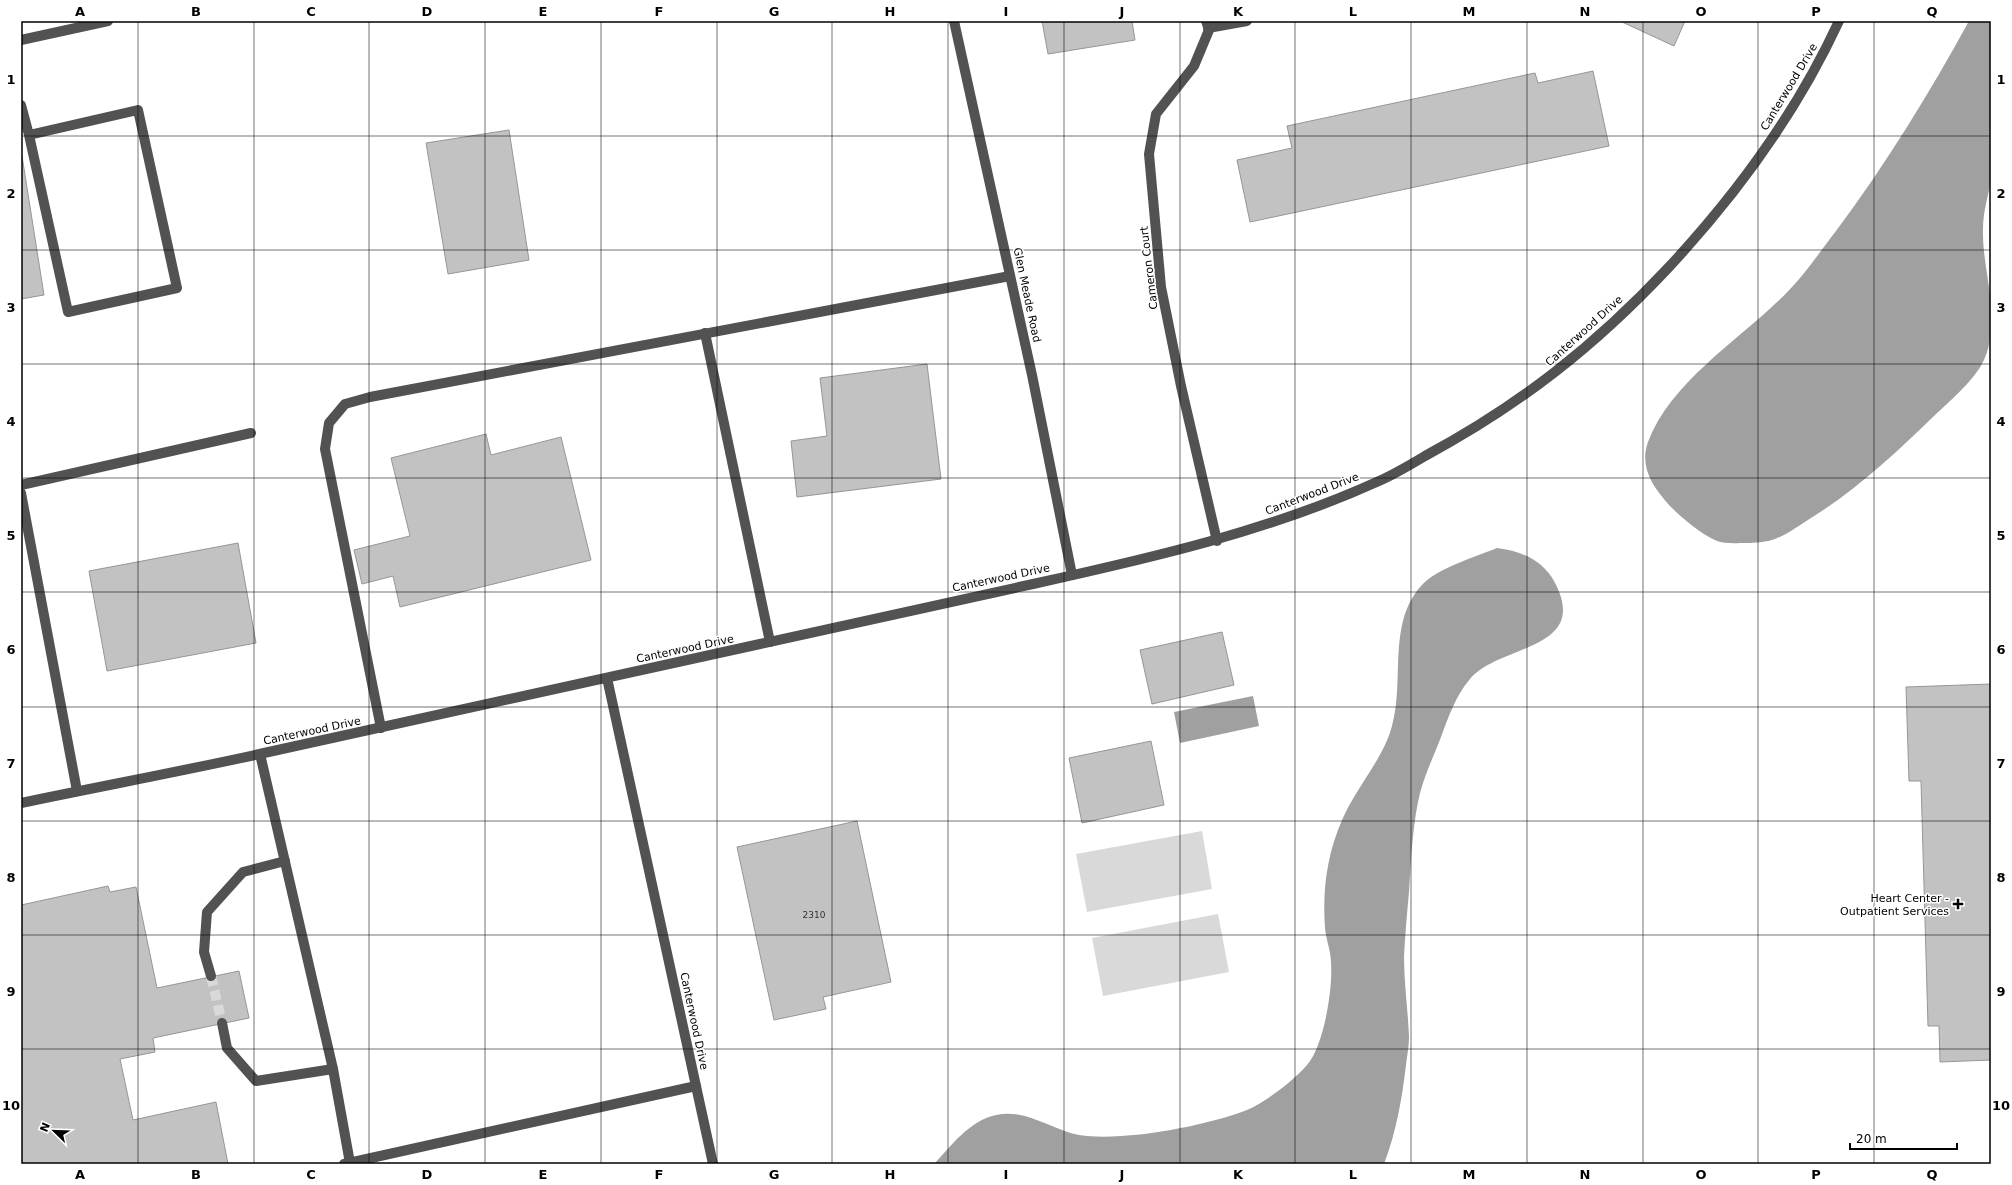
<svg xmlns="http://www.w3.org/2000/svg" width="2012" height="1185" font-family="'DejaVu Sans',sans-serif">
  <rect width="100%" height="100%" fill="#fff"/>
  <g fill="#d9d9d9">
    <polygon points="1202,831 1212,889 1087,912 1076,854"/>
    <polygon points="1218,914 1229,972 1103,996 1092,938"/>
  </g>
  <g fill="#a0a0a0">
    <path d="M1969,21H1991V183C1987,198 1983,214 1983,230C1982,274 2004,322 1982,364C1972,382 1949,402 1934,416C1896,453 1856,490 1811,518C1800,525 1788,534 1775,539C1767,542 1755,543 1746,543C1737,543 1724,544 1717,541C1699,533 1682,518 1669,505C1653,487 1639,467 1648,442C1672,378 1748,335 1792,287C1808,270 1822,249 1836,231C1886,164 1929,94 1969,21Z"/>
    <path d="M1497,548C1521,551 1542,560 1554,581C1592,651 1499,644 1470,679C1456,695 1448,718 1441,737C1433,758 1422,780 1418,802C1412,832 1411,862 1409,892C1407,914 1405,935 1404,957C1404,983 1408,1010 1409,1037C1409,1046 1407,1056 1406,1065C1402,1099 1396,1133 1384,1164H934C952,1145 969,1121 996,1115C1025,1108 1052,1130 1079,1135C1122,1142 1206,1126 1247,1110C1267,1101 1293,1081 1307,1065C1324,1046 1333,988 1331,963C1331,951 1326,940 1325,928C1324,915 1324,901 1325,888C1328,855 1337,825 1354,797C1367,775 1385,752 1392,726C1405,681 1387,624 1421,586C1437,568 1475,557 1497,548Z"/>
    <polygon points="1253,696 1259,726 1180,743 1174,712"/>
  </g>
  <g fill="#c2c2c2" stroke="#969696">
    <polygon points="1042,21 1132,21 1135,40 1048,54"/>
    <polygon points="1620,21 1685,21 1674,46"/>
    <polygon points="1593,71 1609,146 1250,222 1237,160 1292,148 1287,126 1535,73 1538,83"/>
    <polygon points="509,130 529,260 448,274 426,143"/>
    <polygon points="21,156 22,156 44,295 21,299"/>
    <polygon points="927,364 941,479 797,497 791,441 827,436 820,378"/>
    <polygon points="486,434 491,455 561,437 591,560 400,607 393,576 362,584 354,550 410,536 391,458"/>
    <polygon points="238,543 256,643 107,671 89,571"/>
    <polygon points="1222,632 1234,685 1152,704 1140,650"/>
    <polygon points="1991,684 1991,1060 1940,1062 1939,1026 1928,1026 1921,781 1909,781 1906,687"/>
    <polygon points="1151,741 1164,805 1082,823 1069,758"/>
    <polygon points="857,821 891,982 823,997 826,1009 774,1020 737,847"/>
    <polygon points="108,886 110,892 136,887 157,988 239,971 249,1018 153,1038 155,1052 120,1059 133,1120 216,1102 228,1164 21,1164 21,905"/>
  </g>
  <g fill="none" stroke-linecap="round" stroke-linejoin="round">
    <polyline stroke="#d9d9d9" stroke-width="10" stroke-dasharray="10 5" stroke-linecap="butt" points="211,976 222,1023"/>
    <g stroke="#525252" stroke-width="10">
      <polyline points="954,21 1032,375 1072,575"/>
      <polyline points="1206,21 1209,30 1194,66 1156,114 1149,154 1161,287 1181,386 1217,541"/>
      <polyline points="1208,28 1247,21"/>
      <polyline points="21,40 108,21"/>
      <polyline points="21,105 29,135 68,312 177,288 138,110 29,135"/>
      <polyline points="705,333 770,642"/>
      <polyline points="21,485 251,433"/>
      <polyline points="21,493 77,791"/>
      <polyline points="607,678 713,1164"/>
      <polyline points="381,728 325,449 329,423 345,404 370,397 1010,276"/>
      <polyline points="260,754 333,1069 350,1163"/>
      <path d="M21,803C102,786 183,771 264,753C430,718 595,681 760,644C851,624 942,604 1033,584C1151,558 1269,531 1379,481C1395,474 1410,465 1425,456C1520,405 1595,346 1669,267C1737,194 1797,112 1839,21"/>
      <polyline points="211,976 204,952 207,912 243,872 285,861"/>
      <polyline points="222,1023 227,1048 256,1081 333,1069"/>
      <polyline points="344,1164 696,1086"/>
    </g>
  </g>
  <path fill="none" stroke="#000" stroke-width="1" stroke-opacity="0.55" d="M138,21V1164M254,21V1164M369,21V1164M485,21V1164M601,21V1164M717,21V1164M832,21V1164M948,21V1164M1064,21V1164M1180,21V1164M1295,21V1164M1411,21V1164M1527,21V1164M1643,21V1164M1758,21V1164M1874,21V1164M21,136H1991M21,250H1991M21,364H1991M21,478H1991M21,592H1991M21,707H1991M21,821H1991M21,935H1991M21,1049H1991"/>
  <path fill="#000" stroke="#fff" stroke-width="1.5" d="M1956 898h4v4h4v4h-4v4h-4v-4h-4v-4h4z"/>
  <g text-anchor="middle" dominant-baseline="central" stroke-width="3" stroke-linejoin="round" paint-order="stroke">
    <g font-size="9" fill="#303030">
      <text x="814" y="915">2310</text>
    </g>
    <g font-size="11" fill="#000" stroke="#fff">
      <text transform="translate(1789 87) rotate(-59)">Canterwood Drive</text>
      <text transform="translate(1149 268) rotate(-97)">Cameron Court</text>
      <text transform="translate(1027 295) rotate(78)">Glen Meade Road</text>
      <text transform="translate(1584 331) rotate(-42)">Canterwood Drive</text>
      <text transform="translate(1312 494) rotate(-21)">Canterwood Drive</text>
      <text transform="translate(1001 578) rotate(-12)">Canterwood Drive</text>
      <text transform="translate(685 649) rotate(-12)">Canterwood Drive</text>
      <text transform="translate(312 731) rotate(-12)">Canterwood Drive</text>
      <text transform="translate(694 1021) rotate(78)">Canterwood Drive</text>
    </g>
    <g font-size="11" fill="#000" stroke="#fff" text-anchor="end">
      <text x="1949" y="898">Heart Center -<tspan x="1949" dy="13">Outpatient Services</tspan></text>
    </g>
  </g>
  <rect width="2012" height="1185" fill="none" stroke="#ffffff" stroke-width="44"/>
  <g transform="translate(54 1131) rotate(293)" stroke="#ffffff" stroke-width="3" paint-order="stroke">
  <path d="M0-3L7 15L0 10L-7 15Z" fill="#000000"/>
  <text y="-6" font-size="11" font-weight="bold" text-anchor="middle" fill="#000000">N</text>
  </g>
  <path d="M1850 1143v6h107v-6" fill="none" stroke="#000000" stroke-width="2"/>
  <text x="1856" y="1143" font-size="12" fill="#000000" stroke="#ffffff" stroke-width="3" paint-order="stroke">20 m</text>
  <rect x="22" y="22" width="1968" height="1141" fill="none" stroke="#000" stroke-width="1.5"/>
  <g font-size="13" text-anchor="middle" font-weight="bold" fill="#000">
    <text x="80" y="16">A</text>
    <text x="196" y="16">B</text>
    <text x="311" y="16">C</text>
    <text x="427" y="16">D</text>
    <text x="543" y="16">E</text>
    <text x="659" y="16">F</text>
    <text x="774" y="16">G</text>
    <text x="890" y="16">H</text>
    <text x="1006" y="16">I</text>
    <text x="1122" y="16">J</text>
    <text x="1238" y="16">K</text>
    <text x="1353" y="16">L</text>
    <text x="1469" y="16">M</text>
    <text x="1585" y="16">N</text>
    <text x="1701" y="16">O</text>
    <text x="1816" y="16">P</text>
    <text x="1932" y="16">Q</text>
    <text x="11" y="84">1</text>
    <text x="2001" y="84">1</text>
    <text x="11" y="198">2</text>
    <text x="2001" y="198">2</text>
    <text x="11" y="312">3</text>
    <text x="2001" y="312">3</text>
    <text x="11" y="426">4</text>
    <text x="2001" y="426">4</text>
    <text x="11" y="540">5</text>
    <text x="2001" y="540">5</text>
    <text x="11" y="654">6</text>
    <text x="2001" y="654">6</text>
    <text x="11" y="768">7</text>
    <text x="2001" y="768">7</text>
    <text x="11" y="882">8</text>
    <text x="2001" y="882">8</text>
    <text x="11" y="996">9</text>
    <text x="2001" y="996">9</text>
    <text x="11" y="1110">10</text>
    <text x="2001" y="1110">10</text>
    <text x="80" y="1179">A</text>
    <text x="196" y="1179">B</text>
    <text x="311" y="1179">C</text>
    <text x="427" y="1179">D</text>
    <text x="543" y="1179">E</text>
    <text x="659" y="1179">F</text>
    <text x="774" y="1179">G</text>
    <text x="890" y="1179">H</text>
    <text x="1006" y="1179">I</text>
    <text x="1122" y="1179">J</text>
    <text x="1238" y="1179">K</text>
    <text x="1353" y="1179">L</text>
    <text x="1469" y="1179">M</text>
    <text x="1585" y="1179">N</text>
    <text x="1701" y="1179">O</text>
    <text x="1816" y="1179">P</text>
    <text x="1932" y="1179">Q</text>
  </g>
</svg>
